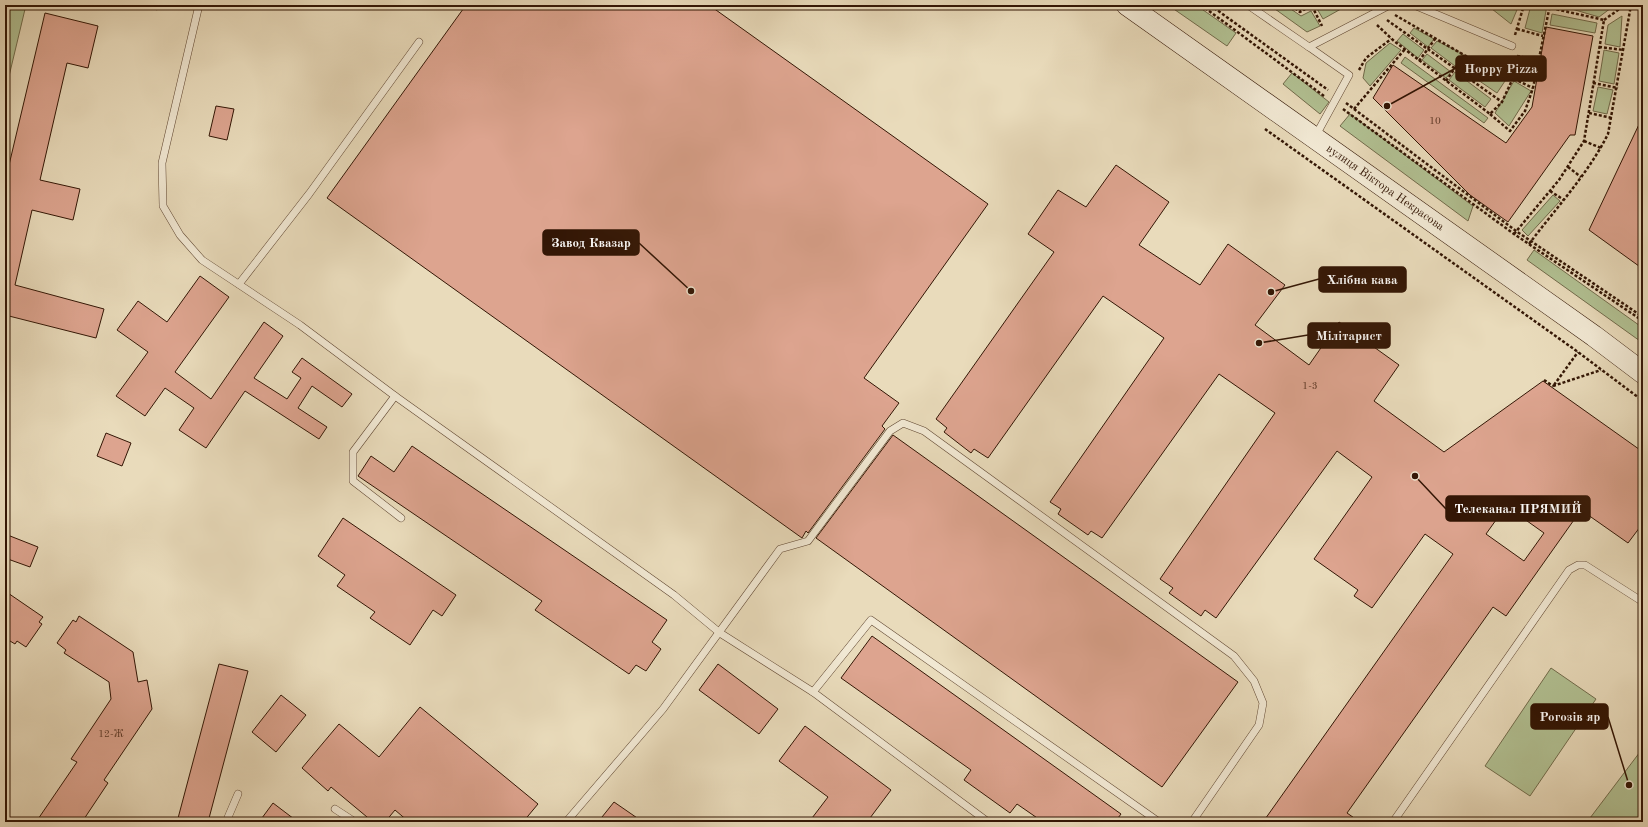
<svg xmlns="http://www.w3.org/2000/svg" width="1648" height="827" font-family="'Old Standard TT',serif">
  <rect width="100%" height="100%" fill="#e9dbbb"/>
  <filter id="stains"><feTurbulence type="fractalNoise" baseFrequency=".005" numOctaves="4"/><feColorMatrix values="0 0 0 0 .2 0 0 0 0 .09 0 0 0 0 .02 0 0 0 .5 -.17"/></filter>
  <radialGradient id="worn" r=".72"><stop offset=".6" stop-color="#630" stop-opacity="0"/><stop offset="1" stop-color="#630" stop-opacity=".3"/></radialGradient>
  <g fill="#b2c193" stroke="#726c4c">
    <polygon points="5,5 26,5 5,93"/>
    <polygon points="1168,5 1196,5 1236,33 1227,46"/>
    <polygon points="1277,5 1285,5 1301,16 1311,11 1320,26 1307,32 1275,9"/>
    <polygon points="1320,5 1348,5 1323,19 1316,7"/>
    <polygon points="1487,5 1519,5 1511,24"/>
    <polygon points="1531,5 1547,5 1542,33 1525,28"/>
    <polygon points="1558,5 1615,5 1599,17"/>
    <polygon points="1552,14 1597,23 1595,33 1550,25"/>
    <polygon points="1622,16 1620,47 1605,44 1608,25"/>
    <polygon points="1414,28 1434,39 1428,47 1410,33"/>
    <polygon points="1403,34 1424,50 1418,58 1397,41"/>
    <polygon points="1437,41 1463,54 1455,66 1431,48"/>
    <polygon points="1390,43 1401,50 1370,86 1363,78 1366,63"/>
    <polygon points="1604,50 1619,53 1614,84 1599,81"/>
    <polygon points="1427,54 1451,72 1446,78 1422,60"/>
    <polygon points="1405,57 1488,118 1484,123 1401,63"/>
    <polygon points="1466,57 1507,78 1497,93 1459,67"/>
    <polygon points="1455,72 1491,99 1485,107 1449,80"/>
    <polygon points="1292,73 1329,102 1320,114 1283,84"/>
    <polygon points="1514,81 1531,91 1509,126 1495,113"/>
    <polygon points="1598,87 1613,90 1607,114 1593,111"/>
    <polygon points="1350,114 1473,206 1468,221 1340,126"/>
    <polygon points="1553,195 1560,201 1528,236 1522,230"/>
    <polygon points="1534,250 1643,328 1643,336 1640,341 1527,260"/>
    <polygon points="1551,668 1596,699 1530,796 1485,766"/>
    <polygon points="1643,748 1643,822 1587,822"/>
  </g>
  <g fill="#dda48f" stroke="#331605" fill-rule="evenodd">
    <polygon points="466,5 709,5 988,204 864,378 899,403 882,426 885,429 808,533 806,531 802,538 327,198"/>
    <polygon points="45,13 98,26 88,68 67,63 40,180 80,189 73,220 32,210 15,285 104,309 96,338 5,315 5,182"/>
    <polygon points="1546,27 1593,36 1575,135 1570,135 1508,222 1470,195 1373,98 1393,65 1506,143 1532,107"/>
    <polygon points="216,106 234,109 227,140 209,136"/>
    <polygon points="1643,116 1643,269 1589,230"/>
    <path d="M1116,165L1169,202L1139,245L1200,285L1228,244L1285,285L1255,325L1309,365L1339,322L1399,365L1374,401L1444,452L1543,381L1643,452V523L1628,543L1581,510L1506,616L1493,607L1347,813L1360,822H1263L1453,554L1425,534L1372,608L1354,596L1358,590L1314,559L1372,477L1337,451L1216,618L1205,610L1201,616L1169,593L1173,588L1160,579L1275,413L1219,374L1102,538L1091,531L1088,535L1058,514L1061,509L1050,502L1164,338L1103,296L988,458L974,449L971,453L944,432L947,428L936,419L1054,252L1028,234L1058,190L1086,207ZM1506,506L1544,533L1524,561L1486,534Z"/>
    <polygon points="200,276 229,297 175,372 211,399 264,322 283,336 254,378 287,399 301,378 292,372 302,358 352,394 342,407 312,386 298,408 327,427 319,439 245,391 206,448 179,430 194,408 165,388 145,416 116,396 148,352 117,330 138,301 167,322"/>
    <polygon points="106,433 131,443 122,466 97,456"/>
    <polygon points="893,435 1238,682 1162,787 816,538"/>
    <polygon points="412,446 667,620 652,642 661,649 646,671 636,665 629,674 535,610 542,601 358,476 371,456 394,472"/>
    <polygon points="343,518 456,595 442,616 433,610 410,645 370,618 375,612 337,586 345,575 318,556"/>
    <polygon points="5,534 38,547 30,567 5,558"/>
    <polygon points="5,591 43,617 39,622 42,624 26,647 17,641 15,644 5,638"/>
    <polygon points="79,616 133,652 138,682 147,680 152,709 104,780 108,783 82,822 36,822 77,762 71,759 111,699 109,682 64,653 66,650 57,643 73,620 76,622"/>
    <polygon points="872,636 1121,814 1115,822 1043,822 1017,804 1010,813 964,780 971,770 841,678"/>
    <polygon points="219,664 248,671 238,709 208,822 177,822"/>
    <polygon points="718,664 778,709 759,734 699,690"/>
    <polygon points="281,695 306,715 276,752 252,732"/>
    <polygon points="420,707 538,804 523,822 409,822 395,810 385,822 373,822 331,787 328,791 302,768 339,724 379,757"/>
    <polygon points="805,726 891,790 867,822 809,822 828,797 779,761"/>
    <polygon points="614,802 643,822 598,822"/>
    <polygon points="273,803 298,822 259,822"/>
  </g>
  <g fill="none" stroke-linecap="round" stroke-linejoin="round">
    <defs>
      <g id="service">
        <polyline points="199,5 162,163 163,206 180,235 202,260 300,325 395,396 674,595 720,633 813,692 988,822"/>
        <polyline points="1248,5 1309,47 1390,5"/>
        <polyline points="1414,5 1512,46"/>
        <polyline points="157,6 159,5"/>
        <polyline points="1309,47 1349,75 1315,137"/>
        <polyline points="239,284 309,194 419,42"/>
        <polyline points="395,396 353,452 353,481 401,518"/>
        <polyline points="813,692 871,620 1159,822"/>
        <polyline points="335,809 355,822"/>
        <polyline points="226,822 238,794"/>
        <polyline points="566,822 663,709 780,549 808,541 890,431 903,423 924,431 1234,656 1254,681 1263,703 1259,725 1192,822"/>
        <polyline points="1393,822 1569,570 1578,565 1585,565 1643,602"/>
      </g>
      <polyline id="secondary" points="1127,5 1594,336 1643,373"/>
    </defs>
    <use href="#service" stroke="#604732" stroke-width="8"/>
    <use href="#secondary" stroke="#331605" stroke-width="22"/>
    <g stroke="#331605" stroke-width="2.5" stroke-dasharray="3 2" stroke-linecap="butt">
      <polyline points="1201,5 1324,96"/>
      <polyline points="1210,5 1328,90"/>
      <polyline points="1291,5 1300,12 1312,5"/>
      <polyline points="1312,6 1322,26"/>
      <polyline points="1395,15 1464,55 1533,88"/>
      <polyline points="1387,20 1502,102 1513,78 1512,56"/>
      <polyline points="1604,20 1625,5"/>
      <polyline points="1377,25 1394,41 1490,114 1502,102"/>
      <polyline points="1517,29 1543,36"/>
      <polyline points="1515,35 1524,5"/>
      <polyline points="1599,47 1624,50"/>
      <polyline points="1517,56 1539,60"/>
      <polyline points="1419,61 1435,39"/>
      <polyline points="1359,70 1366,58 1391,39"/>
      <polyline points="1446,81 1464,55"/>
      <polyline points="1593,83 1618,88"/>
      <polyline points="1346,103 1516,231 1643,317"/>
      <polyline points="1343,109 1514,234 1643,321"/>
      <polyline points="1354,109 1405,49"/>
      <polyline points="1589,113 1612,118"/>
      <polyline points="1490,114 1510,131 1525,111 1533,88 1550,5"/>
      <polyline points="1265,129 1578,352 1643,401"/>
      <polyline points="1584,141 1601,148"/>
      <polyline points="1568,167 1581,177"/>
      <polyline points="1550,191 1564,200"/>
      <polyline points="1514,234 1559,180 1584,141 1604,20 1555,9 1551,5"/>
      <path d="M1529,244C1556,208 1588,174 1608,134L1631,5"/>
      <polyline points="1544,380 1553,386"/>
      <polyline points="1554,385 1578,352"/>
      <polyline points="1553,386 1601,370"/>
    </g>
    <use href="#service" stroke="#f1e8d3" stroke-width="7"/>
    <use href="#secondary" stroke="#f1e8d3" stroke-width="21"/>
  </g>
  <g text-anchor="middle" dominant-baseline="central" stroke-width="3.5" stroke-linejoin="round" paint-order="stroke">
    <g font-size="10" fill="#5e3a28">
      <text x="1435" y="121">10</text>
      <text x="1310" y="386">1-3</text>
      <text x="111" y="734">12-Ж</text>
    </g>
    <g font-size="12" fill="#331605" stroke="#f1e8d3">
      <text transform="translate(1385 188) rotate(35)">вулиця Віктора Некрасова</text>
    </g>
  </g>
  <path fill="none" stroke="#331605" stroke-width="1.5" d="M1387 106L1456 68M691 291L639 243M1271 292L1319 279M1259 343L1308 335M1415 476L1446 509M1629 785L1608 717"/>
  <g fill="#331605" stroke="#f1e8d3" stroke-width="1.5">
    <circle cx="1387" cy="106" r="4"/>
    <circle cx="691" cy="291" r="4"/>
    <circle cx="1271" cy="292" r="4"/>
    <circle cx="1259" cy="343" r="4"/>
    <circle cx="1415" cy="476" r="4"/>
    <circle cx="1629" cy="785" r="4"/>
  </g>
  <g fill="#331605" stroke="#331605" stroke-width="1.5">
    <rect x="1456" y="56" width="90" height="25" rx="4"/>
    <rect x="543" y="230" width="96" height="25" rx="4"/>
    <rect x="1319" y="267" width="87" height="25" rx="4"/>
    <rect x="1308" y="323" width="82" height="25" rx="4"/>
    <rect x="1446" y="496" width="144" height="25" rx="4"/>
    <rect x="1531" y="704" width="77" height="25" rx="4"/>
  </g>
  <g font-size="13" text-anchor="middle" font-weight="bold" fill="#fff">
    <text x="1501" y="73">Hoppy Pizza</text>
    <text x="591" y="247">Завод Квазар</text>
    <text x="1362" y="284">Хлібна кава</text>
    <text x="1349" y="340">Мілітарист</text>
    <text x="1518" y="513">Телеканал ПРЯМИЙ</text>
    <text x="1570" y="721">Рогозів яр</text>
  </g>
  <rect width="1648" height="827" fill="none" stroke="#e9dbbb" stroke-width="20"/>
  <rect x="6" y="6" width="1636" height="815" fill="none" stroke="#331605" stroke-width="2"/>
  <rect x="10" y="10" width="1628" height="807" fill="none" stroke="#331605"/>
  <rect width="100%" height="100%" filter="url(#stains)"/>
  <rect width="100%" height="100%" fill="url(#worn)"/>
</svg>
